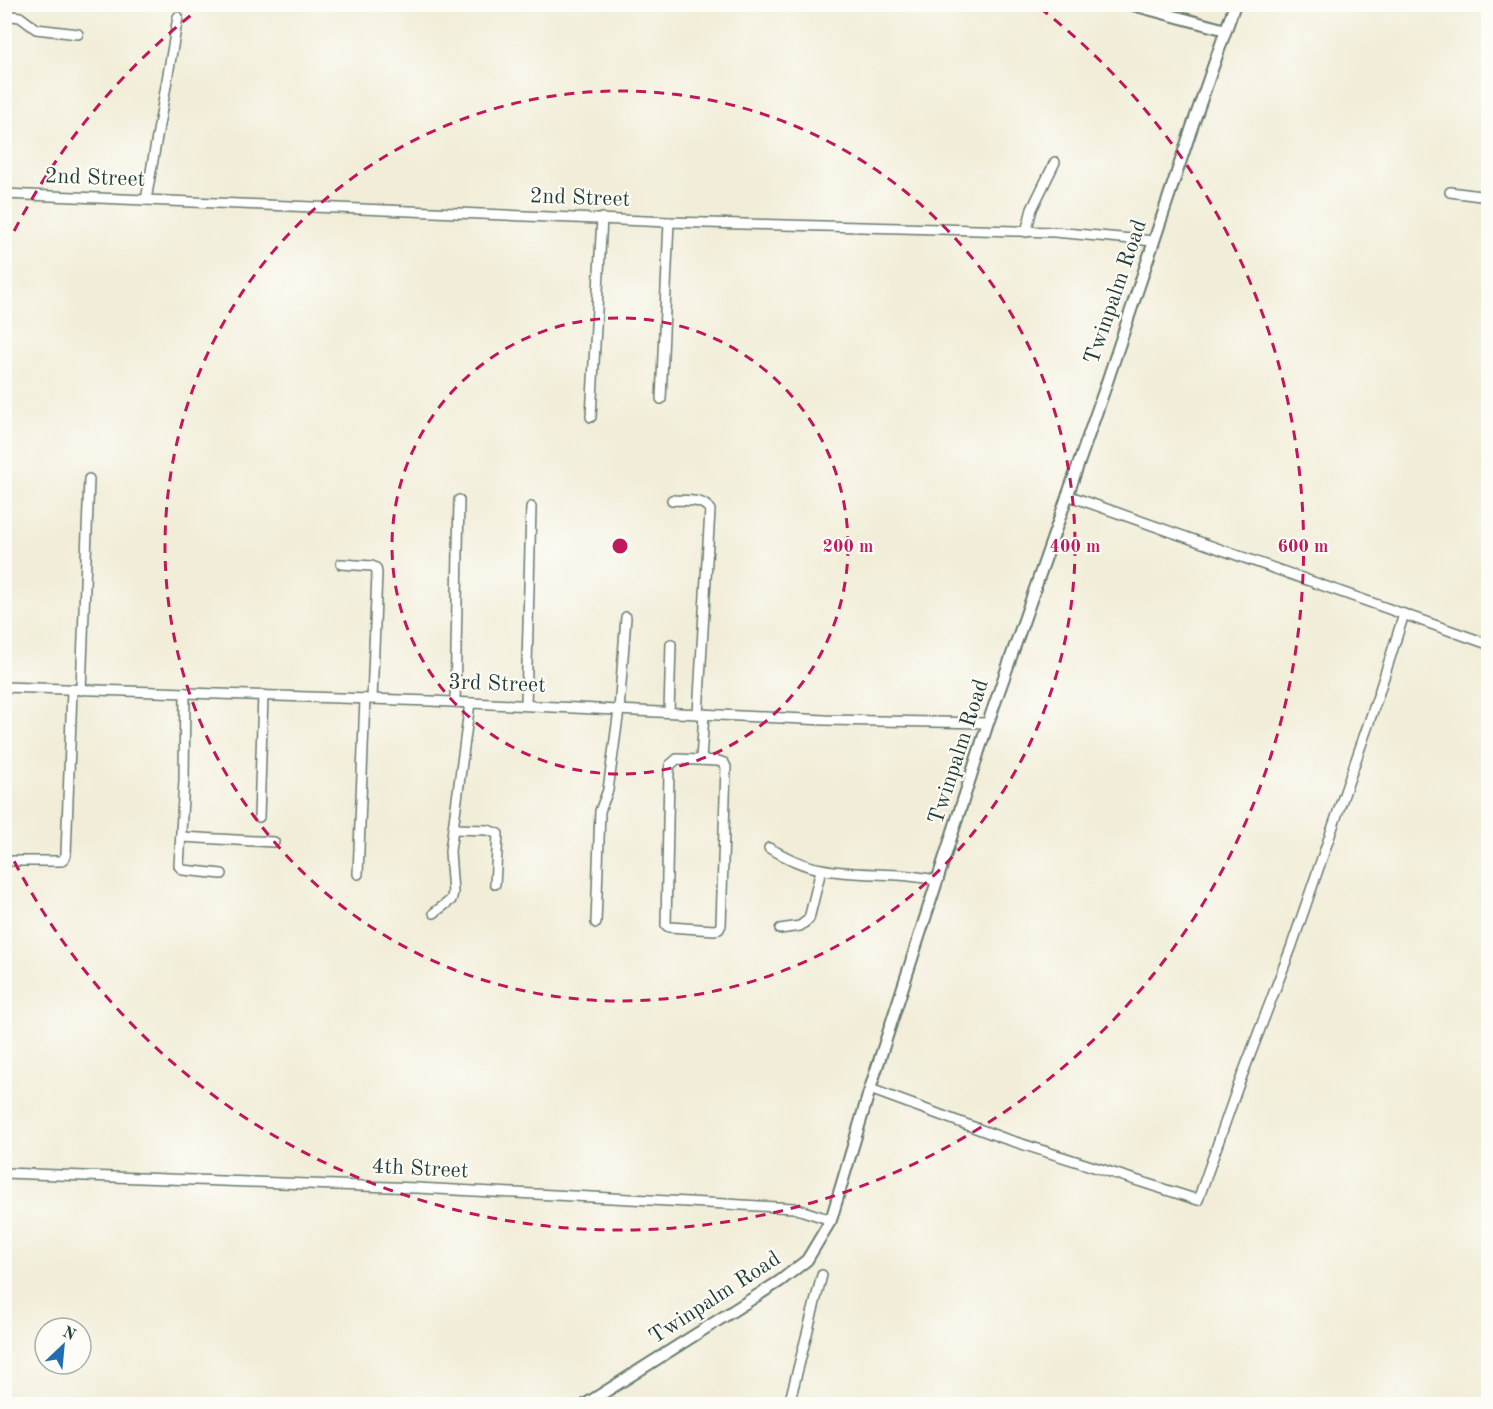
<svg xmlns="http://www.w3.org/2000/svg" width="1493" height="1409" font-family="'Old Standard TT',serif">
  <rect width="100%" height="100%" fill="#fdfcf7"/>
  <filter id="ink" filterUnits="userSpaceOnUse"><feTurbulence type="fractalNoise" baseFrequency=".0167" numOctaves="2"/><feDisplacementMap in="SourceGraphic" scale="12" xChannelSelector="R" yChannelSelector="G"/><feConvolveMatrix kernelMatrix="1 2 1 2 8 2 1 2 1" color-interpolation-filters="sRGB"/></filter>
  <filter id="wash" filterUnits="userSpaceOnUse"><feTurbulence type="fractalNoise" baseFrequency=".008" numOctaves="4" result="noise"/><feDisplacementMap in="SourceGraphic" scale="24" xChannelSelector="R" yChannelSelector="G"/><feGaussianBlur stdDeviation="1.35" result="paint"/><feColorMatrix in="noise" values="0 0 0 0 0 0 0 0 0 0 0 0 0 0 0 0 0 1.4 0 .05"/><feComposite in="paint" operator="in"/></filter>
  <g filter="url(#wash)">
    <rect width="100%" height="100%" fill="#f1edd8"/>
  </g>
  <g filter="url(#ink)">
    <g fill="none" stroke-linecap="round" stroke-linejoin="round">
      <defs>
        <g id="minor">
          <polyline points="4,15 20,17 36,29 78,34"/>
          <polyline points="1450,192 1488,197"/>
          <polyline points="4,194 669,222 1054,232 1154,241"/>
          <polyline points="146,200 178,17"/>
          <polyline points="1026,232 1032,209 1055,162"/>
          <polyline points="661,399 669,222"/>
          <polyline points="591,417 602,218"/>
          <polyline points="1067,495 1488,644"/>
          <path d="M672,500C685,501 703,498 710,510L698,714"/>
          <polyline points="341,564 372,566 376,568 377,573 372,699"/>
          <polyline points="4,687 431,701 825,720 988,723"/>
          <polyline points="81,690 89,479"/>
          <polyline points="185,693 184,781 179,866 183,870 222,874"/>
          <polyline points="455,702 459,500"/>
          <polyline points="526,705 531,507"/>
          <polyline points="669,712 671,644"/>
          <polygon points="677,759 718,761 724,763 726,767 721,925 719,929 714,930 669,927 666,925 669,772 670,765"/>
          <polyline points="701,760 704,714"/>
          <polyline points="259,817 263,695"/>
          <polyline points="453,829 488,830 498,834 495,884"/>
          <polyline points="181,837 274,842"/>
          <path d="M769,848C786,857 802,866 821,869C860,877 900,871 938,881"/>
          <polyline points="13,861 62,861 66,855 72,690"/>
          <polyline points="358,874 365,699"/>
          <polyline points="434,913 451,900 453,893 450,851 470,703"/>
          <polyline points="596,923 600,811 608,790 619,710 626,617"/>
          <polyline points="780,929 800,926 809,919 821,870"/>
          <polyline points="870,1089 1003,1138 1198,1200 1237,1089 1291,948 1377,699 1404,614"/>
          <polyline points="4,1173 417,1188 726,1204 794,1208 831,1220"/>
          <polyline points="789,1404 822,1275"/>
        </g>
        <g id="major">
          <polyline points="1129,4 1226,30"/>
          <polyline points="586,1404 780,1281 807,1260 831,1220 870,1089 988,723 1104,391 1192,127 1235,4"/>
        </g>
      </defs>
      <use href="#minor" stroke="#687b6d" stroke-width="12"/>
      <use href="#major" stroke="#687b6d" stroke-width="14"/>
      <use href="#minor" stroke="#fff" stroke-width="9"/>
      <use href="#major" stroke="#fff" stroke-width="10"/>
    </g>
  </g>
  <g fill="none" stroke="#c2185b" stroke-width="3" stroke-dasharray="10 8">
    <circle cx="620" cy="546" r="228"/>
    <circle cx="620" cy="546" r="455"/>
    <path d="M6 247A683 683 0 0 1 200 8M1040 8A683 683 0 1 1 6 845"/>
  </g>
  <g text-anchor="middle" dominant-baseline="central" stroke-width="4.5" stroke-linejoin="round" paint-order="stroke">
    <g font-size="22" fill="#1f3d34" stroke="#fdfcf7">
      <text transform="translate(95 178) rotate(2)">2nd Street</text>
      <text transform="translate(580 198) rotate(2)">2nd Street</text>
      <text transform="translate(1116 292) rotate(-71)">Twinpalm Road</text>
      <text transform="translate(497 684) rotate(2)">3rd Street</text>
      <text transform="translate(959 752) rotate(-72)">Twinpalm Road</text>
      <text transform="translate(420 1169) rotate(3)">4th Street</text>
      <text transform="translate(715 1298) rotate(-33)">Twinpalm Road</text>
    </g>
  </g>
  <circle cx="620" cy="546" r="9" fill="#c2185b" stroke="#fdfcf7" stroke-width="3"/>
  <g font-size="18" text-anchor="middle" font-weight="bold" fill="#c2185b" stroke="#fdfcf7" stroke-width="4.5" stroke-linejoin="round" paint-order="stroke">
    <text x="848" y="552">200 m</text>
    <text x="1075" y="552">400 m</text>
    <text x="1303" y="552">600 m</text>
  </g>
  <rect width="1493" height="1409" fill="none" stroke="#fdfcf7" stroke-width="24"/>
  <g transform="translate(63 1346) rotate(26)"><circle r="28" fill="#fdfcf7" stroke="#a4b0a9" stroke-width="1.5"/>
  <path d="M0-4.5L10 22L0 15L-10 22Z" fill="#1f6fb2"/>
  <text y="-9" font-size="16" font-weight="bold" text-anchor="middle" fill="#1f3d34">N</text>
  </g>
</svg>
